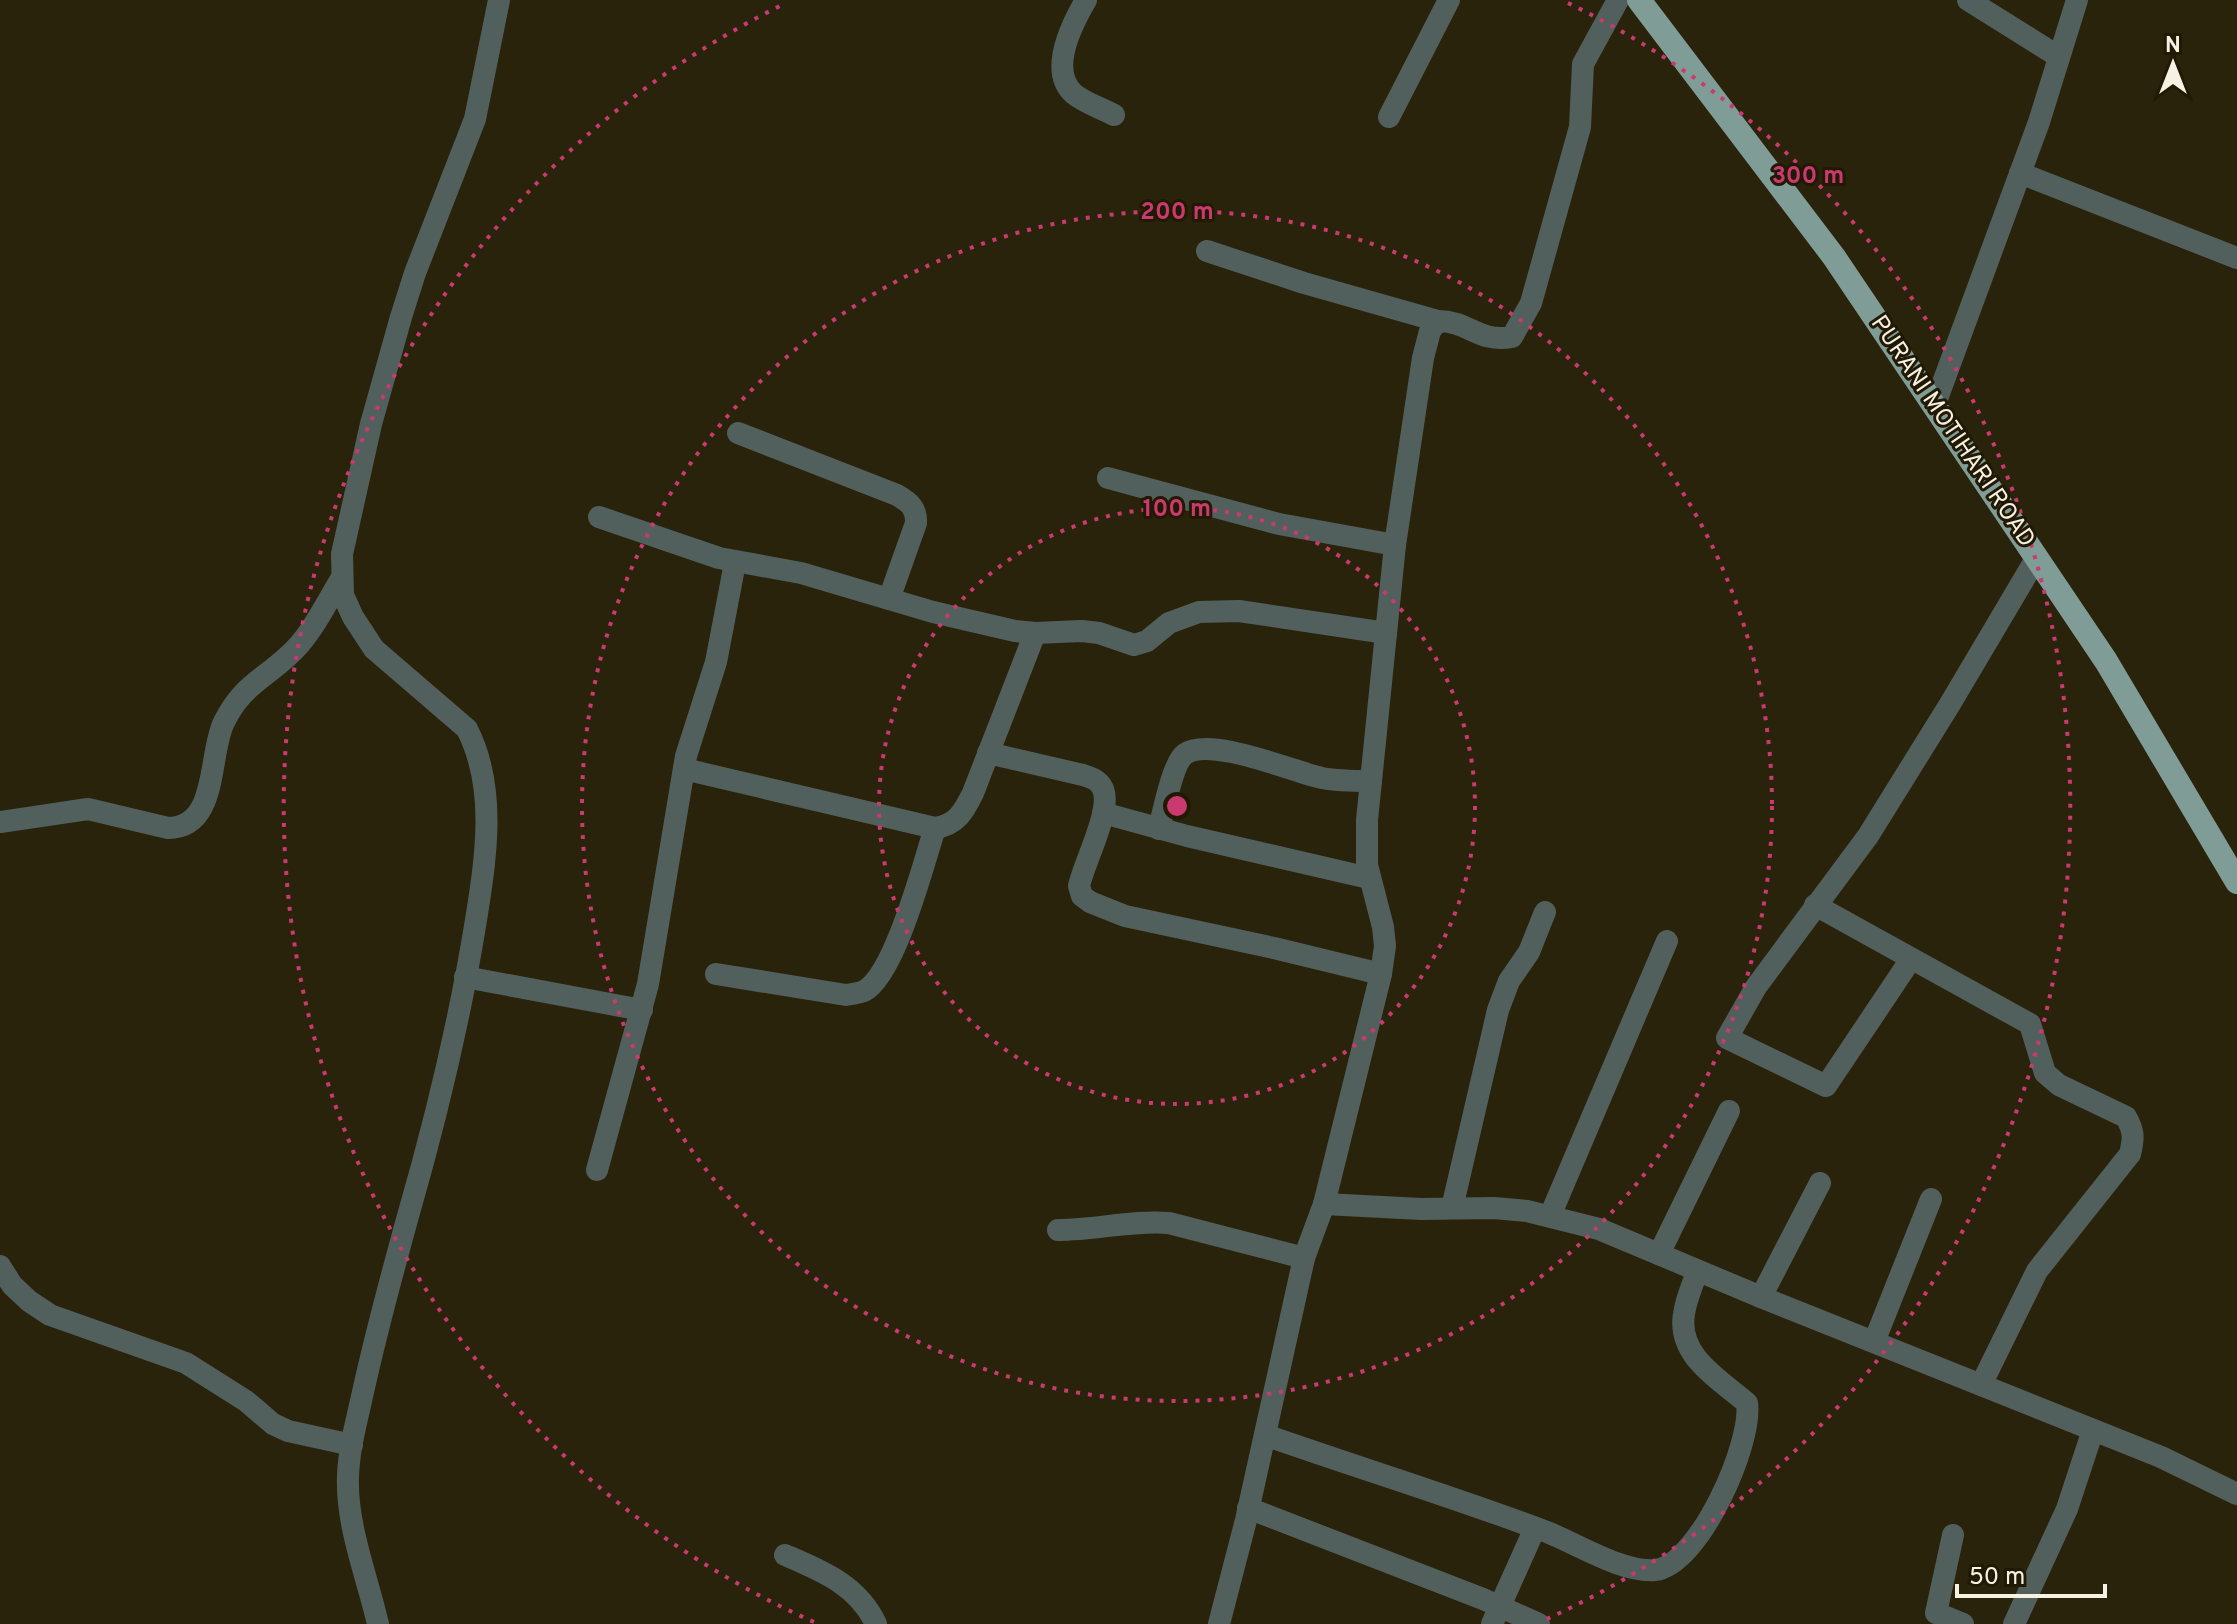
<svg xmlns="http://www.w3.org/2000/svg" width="2237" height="1624" font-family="Overpass,sans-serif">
  <rect width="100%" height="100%" fill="#2a230c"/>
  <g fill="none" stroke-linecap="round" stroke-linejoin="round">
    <g stroke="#52605d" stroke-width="22">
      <path d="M1086,0C1072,24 1048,71 1074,94C1085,103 1101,108 1114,115"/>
      <polyline points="1968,0 2059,57"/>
      <polyline points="1389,117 1449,0"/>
      <polyline points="2020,173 2237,258"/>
      <polyline points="1207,251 1304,283 1438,321"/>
      <polyline points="1934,407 2039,122 2077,0"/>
      <path d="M738,433L897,495C909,502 917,508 916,523L889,599"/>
      <polyline points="1108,478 1279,524 1395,545"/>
      <polyline points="599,517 719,558 801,573 933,612 1015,631 1035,633 1082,631 1099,633 1134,645 1147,641 1169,623 1199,612 1239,611 1386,633"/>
      <path d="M988,753L1083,775C1092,778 1099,780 1103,789C1112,811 1084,862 1079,886L1082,896L1090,902L1125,916L1274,948L1381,974"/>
      <path d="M684,769L935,828C957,825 964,811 973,793L1035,633"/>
      <polyline points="1103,813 1187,836 1369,878"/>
      <path d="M0,822L88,809L168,828C219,828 208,754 224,722C242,686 261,681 288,656C311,636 325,605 341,579"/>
      <path d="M1159,829C1163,813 1173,762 1185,754C1210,736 1294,772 1322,778C1338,781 1354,781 1371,781"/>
      <path d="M1815,905L2030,1024L2045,1073L2059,1085L2126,1117C2134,1131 2134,1138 2130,1154L2037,1271L1981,1385"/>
      <polyline points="1911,959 1826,1086 1727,1038 1756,987 1868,836 1950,704 2037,557"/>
      <path d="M716,974L846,995C852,994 860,993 864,991C895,975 924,862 935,828"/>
      <polyline points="465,977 642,1010"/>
      <polyline points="597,1170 648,984 686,756 716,662 735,563"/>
      <polyline points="1324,1204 1421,1209 1494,1208 1527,1211 1599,1229 1761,1297 2161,1457 2237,1494"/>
      <polyline points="1452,1208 1498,1010 1509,981 1529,952 1545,912"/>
      <polyline points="1550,1216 1667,941"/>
      <path d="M1058,1230C1096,1230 1132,1220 1169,1223L1304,1258"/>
      <polyline points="1659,1254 1729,1111"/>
      <polyline points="0,1266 12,1285 29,1301 50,1315 186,1363 246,1401 273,1424 288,1431 352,1445"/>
      <polyline points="1761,1297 1820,1183"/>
      <polyline points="1874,1342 1931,1199"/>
      <path d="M1265,1435C1359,1468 1454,1497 1547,1532C1577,1544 1623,1573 1655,1570C1699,1565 1753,1443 1747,1403C1719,1379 1677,1356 1684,1314C1686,1299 1693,1285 1697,1271"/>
      <polyline points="1248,1508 1483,1599 1539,1624"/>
      <polyline points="1953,1535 1936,1613 1963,1624"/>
      <path d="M785,1555C822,1571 858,1585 876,1624"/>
      <path d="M378,1624C367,1576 346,1525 348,1476C349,1447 357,1420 363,1392C376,1333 392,1274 408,1216C436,1119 460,1019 476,920C486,857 497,788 467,729L374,649L353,617L343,595L342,554L371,424L401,317L415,273L475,119L499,0"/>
      <path d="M1219,1624L1246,1520L1304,1258L1324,1204L1381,974L1385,946L1383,927L1367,865V820L1395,545L1423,358L1430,331L1438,321C1469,321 1478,343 1512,337L1531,303L1580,127L1583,64L1618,0"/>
      <polyline points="1492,1624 1535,1528"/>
      <polyline points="2014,1624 2067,1509 2093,1430"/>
    </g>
    <polyline stroke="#809c96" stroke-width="24" points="1639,0 1834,257 2106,661 2237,882"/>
  </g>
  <g fill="none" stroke="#ca396f" stroke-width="4" stroke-dasharray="4 8">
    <circle cx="1177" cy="806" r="298"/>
    <circle cx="1177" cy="806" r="595"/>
    <path d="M814 1622A893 893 0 0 1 786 3M1568 3A893 893 0 0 1 1540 1622"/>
  </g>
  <g text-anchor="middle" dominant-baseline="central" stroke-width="6" stroke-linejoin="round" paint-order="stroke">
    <g font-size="24" fill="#f6f1e3" stroke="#211904">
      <text transform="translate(1952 432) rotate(56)">PURANI MOTIHARI ROAD</text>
    </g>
  </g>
  <circle cx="1177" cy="806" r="12" fill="#ca396f" stroke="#211904" stroke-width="4"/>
  <g font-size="24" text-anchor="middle" font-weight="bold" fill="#ca396f" stroke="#211904" stroke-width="6" stroke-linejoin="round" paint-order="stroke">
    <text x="1808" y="183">300 m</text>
    <text x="1177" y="219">200 m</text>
    <text x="1177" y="516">100 m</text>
  </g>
  <g transform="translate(2173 64)" stroke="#211904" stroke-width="6" paint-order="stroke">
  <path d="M0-6L14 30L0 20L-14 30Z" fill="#f6f1e3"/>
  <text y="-12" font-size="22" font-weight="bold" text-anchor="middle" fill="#f6f1e3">N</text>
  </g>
  <path d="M1957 1584v12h148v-12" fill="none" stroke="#f6f1e3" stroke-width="4"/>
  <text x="1969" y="1584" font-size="24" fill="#f6f1e3" stroke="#211904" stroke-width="6" paint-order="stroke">50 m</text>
</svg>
